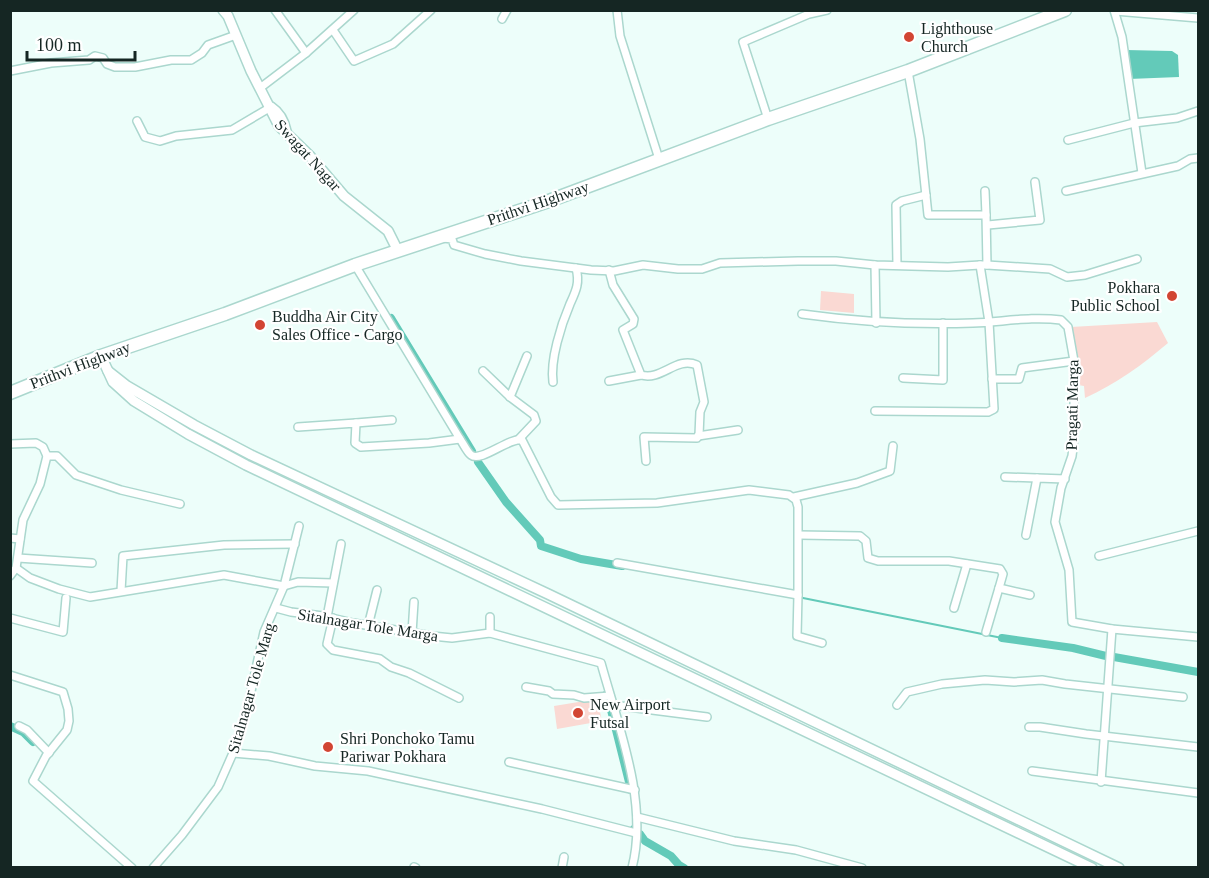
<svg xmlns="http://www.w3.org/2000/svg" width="1209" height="878" font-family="'Times New Roman',serif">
  <rect width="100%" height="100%" fill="#edfefa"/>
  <g fill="#fad9d3">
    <polygon points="821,291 854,294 854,313 820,310"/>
    <path d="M1157,322L1168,343C1142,365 1116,384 1085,398L1084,386L1078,385L1079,361L1071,327Z"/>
    <polygon points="597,699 602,721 557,729 554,706"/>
  </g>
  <polygon fill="#63cab9" points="1126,50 1172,51 1178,55 1179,77 1129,79"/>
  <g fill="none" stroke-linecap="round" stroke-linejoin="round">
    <polyline stroke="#63cab9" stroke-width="2" points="803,598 1002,638"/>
    <g stroke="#63cab9" stroke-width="8">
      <polyline points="391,318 472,451"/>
      <polyline points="478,462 506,502 540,540 541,546 581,559 622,566"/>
      <polyline points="1002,638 1073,648 1106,656"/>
      <polyline points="1114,657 1198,672"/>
      <polyline points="607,694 631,790"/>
      <polyline points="10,726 23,732 33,742"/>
      <polyline points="634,829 634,831 640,834 645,841 671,856 679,865 684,868"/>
    </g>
    <defs>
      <g id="street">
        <polyline points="275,10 306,53"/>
        <polyline points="617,10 620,36 659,159"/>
        <polyline points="1114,10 1122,37 1142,173"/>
        <polyline points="1115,11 1198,18"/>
        <polyline points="502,19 507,10"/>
        <polyline points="333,30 354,61 393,44 431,10"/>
        <polyline points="10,71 51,63 89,60 95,56 103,58 107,64 115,67 135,67 171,60 191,60 202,53 208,45 236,35"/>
        <polyline points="260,88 306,53 354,10"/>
        <polyline points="768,119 743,42 809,14 827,10"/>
        <polyline points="137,121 145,137 160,141 176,136 232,130 271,107"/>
        <polyline points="1068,140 1134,123 1177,118 1198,111"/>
        <polyline points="985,191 986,215"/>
        <polyline points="1066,191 1178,166 1190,159 1198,158"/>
        <polyline points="988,225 1040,220 1035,182"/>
        <polyline points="443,238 452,239 454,245 485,254 521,261 591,270 614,271 643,265 678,269 702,269 720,263 798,261 836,261 875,265 948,267 980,265"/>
        <polyline points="875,265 876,323"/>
        <polyline points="897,265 896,205 902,201 926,195"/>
        <polyline points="987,265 1050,269 1067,277 1085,275 1137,259"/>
        <path d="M609,270L613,285L634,319L633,324L623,330L641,375C662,381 676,356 697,365L704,402L700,412L699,435L697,438L644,437L646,461"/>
        <path d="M802,314C859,322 915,325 973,323C1002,322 1032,316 1061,320L1068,327L1074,361V439L1072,456L1061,488L1055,522L1069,570L1072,622L1112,629L1198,637"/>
        <polyline points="483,371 510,397 534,415 536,421 519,439"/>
        <polyline points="903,378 943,380 943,323"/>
        <polyline points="992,379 1019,379 1022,368 1074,361"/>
        <polyline points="609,381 641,375"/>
        <path d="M553,382C550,360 561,325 570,304C576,291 580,283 576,268"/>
        <polyline points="510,397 527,356"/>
        <polyline points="875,411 988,412 994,409 989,322 980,265 987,265 986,215 928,215 920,139 908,71"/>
        <polyline points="356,423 392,420"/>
        <polyline points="298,427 356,423 355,443 361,447 429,443 460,439 355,265"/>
        <polyline points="698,436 738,430"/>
        <path d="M460,439C463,443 467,452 471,455C481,463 509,437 522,440L551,497L558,505L657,503L749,490L789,495L796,500L798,507V595L617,563"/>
        <polyline points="10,444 36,443 43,447 47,456 40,484 23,520 16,568 10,576"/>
        <polyline points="47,456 57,456 76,475 121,490 180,504"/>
        <polyline points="1005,477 1037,478"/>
        <polyline points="794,497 857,483 890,471 893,446"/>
        <polyline points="799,535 860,536 866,541 868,558 878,561 949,561 1000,569 1003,574 999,588 1030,595"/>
        <polyline points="1026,535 1037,478 1065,479"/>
        <polyline points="10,538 20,539"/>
        <polyline points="1099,556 1198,531"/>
        <polyline points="18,558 92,563"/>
        <polyline points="16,568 30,578 59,589 90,597 224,575 284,586 298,582 333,583"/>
        <polyline points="121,591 123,556 224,545 295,544"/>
        <polyline points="798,595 797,636 822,643"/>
        <path d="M276,608L291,612L323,616L353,623L432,636L452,638L490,633L601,663C618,725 649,803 632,868"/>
        <polyline points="954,608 967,564"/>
        <polyline points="327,617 341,544"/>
        <polyline points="490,617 490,633"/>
        <polyline points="10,618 63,632 66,598"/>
        <polyline points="333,618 327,644 333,650 380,659 391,667 409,673 459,698"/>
        <polyline points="368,626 377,590"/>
        <polyline points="986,632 999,588"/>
        <polyline points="412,633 414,602"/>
        <polyline points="10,675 63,692 68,709 69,721 67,730 46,756 33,781 132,868"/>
        <polyline points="526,687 549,691 553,694 574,695 584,698 610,696"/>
        <polyline points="613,705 707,717"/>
        <polyline points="897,705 907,692 942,684 985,680 1014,682 1042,680 1065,684 1183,697"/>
        <polyline points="19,726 27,730 49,753"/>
        <polyline points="1029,727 1040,727 1086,734 1198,747"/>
        <polyline points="233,753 269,756 315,766 368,771 542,809 636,833"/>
        <polyline points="509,762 635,790"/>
        <polyline points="1032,771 1198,793"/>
        <polyline points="1101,782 1112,629"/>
        <polyline points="637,817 734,841 796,850 862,868"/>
        <polyline points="414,867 416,868"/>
        <polyline points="153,868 182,835 218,787 233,753 246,714 264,632 284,586 299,526"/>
        <polyline points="562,868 564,857"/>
      </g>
      <g id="secondary">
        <polyline points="223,10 228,16 251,71 279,126 309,155 344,196 388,231 398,251"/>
        <path d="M271,107C280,113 284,121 286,131"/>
        <polyline points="101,356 113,382 134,401 188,434 246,465 1092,868"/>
        <polyline points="108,371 127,386 194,425 251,455 548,594 1119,868"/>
      </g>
      <polyline id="highway" points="10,393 101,356 225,314 355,265 546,202 768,119 908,71 1065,10"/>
    </defs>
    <use href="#street" stroke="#abd7ce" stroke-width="10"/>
    <use href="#secondary" stroke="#abd7ce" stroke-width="12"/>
    <use href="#highway" stroke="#abd7ce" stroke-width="15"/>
    <use href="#street" stroke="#fff" stroke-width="7"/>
    <use href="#secondary" stroke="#fff" stroke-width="9"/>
    <use href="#highway" stroke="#fff" stroke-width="12"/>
  </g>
  <g fill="#d24533" stroke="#fff" stroke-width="2">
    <circle cx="909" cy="37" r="6"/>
    <circle cx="1172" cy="296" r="6"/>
    <circle cx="260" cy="325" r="6"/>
    <circle cx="578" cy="713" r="6"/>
    <circle cx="328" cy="747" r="6"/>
  </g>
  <g text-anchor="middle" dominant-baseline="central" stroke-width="4.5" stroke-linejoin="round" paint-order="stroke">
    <g font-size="16" fill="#152623" stroke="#fff" text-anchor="start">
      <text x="921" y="28">Lighthouse<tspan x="921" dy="18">Church</tspan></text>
      <text x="1160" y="287" text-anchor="end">Pokhara<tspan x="1160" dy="18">Public School</tspan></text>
      <text x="272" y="316">Buddha Air City<tspan x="272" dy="18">Sales Office - Cargo</tspan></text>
      <text x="590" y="704">New Airport<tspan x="590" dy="18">Futsal</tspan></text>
      <text x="340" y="738">Shri Ponchoko Tamu<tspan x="340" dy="18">Pariwar Pokhara</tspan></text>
    </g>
    <g font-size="16" fill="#152623" stroke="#fff">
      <text transform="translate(308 155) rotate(48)">Swagat Nagar</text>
      <text transform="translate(538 203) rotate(-19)">Prithvi Highway</text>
      <text transform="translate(80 365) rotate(-21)">Prithvi Highway</text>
      <text transform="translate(1072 405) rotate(-89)">Pragati Marga</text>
      <text transform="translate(368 625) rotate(9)">Sitalnagar Tole Marga</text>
      <text transform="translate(251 688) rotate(-74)">Sitalnagar Tole Marg</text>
    </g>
  </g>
  <rect width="1209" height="878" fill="none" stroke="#152623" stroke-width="24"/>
  <path d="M27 51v9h108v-9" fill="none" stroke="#152623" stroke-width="3"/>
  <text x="36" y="51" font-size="18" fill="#152623" stroke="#ffffff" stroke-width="4.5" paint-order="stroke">100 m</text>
</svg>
